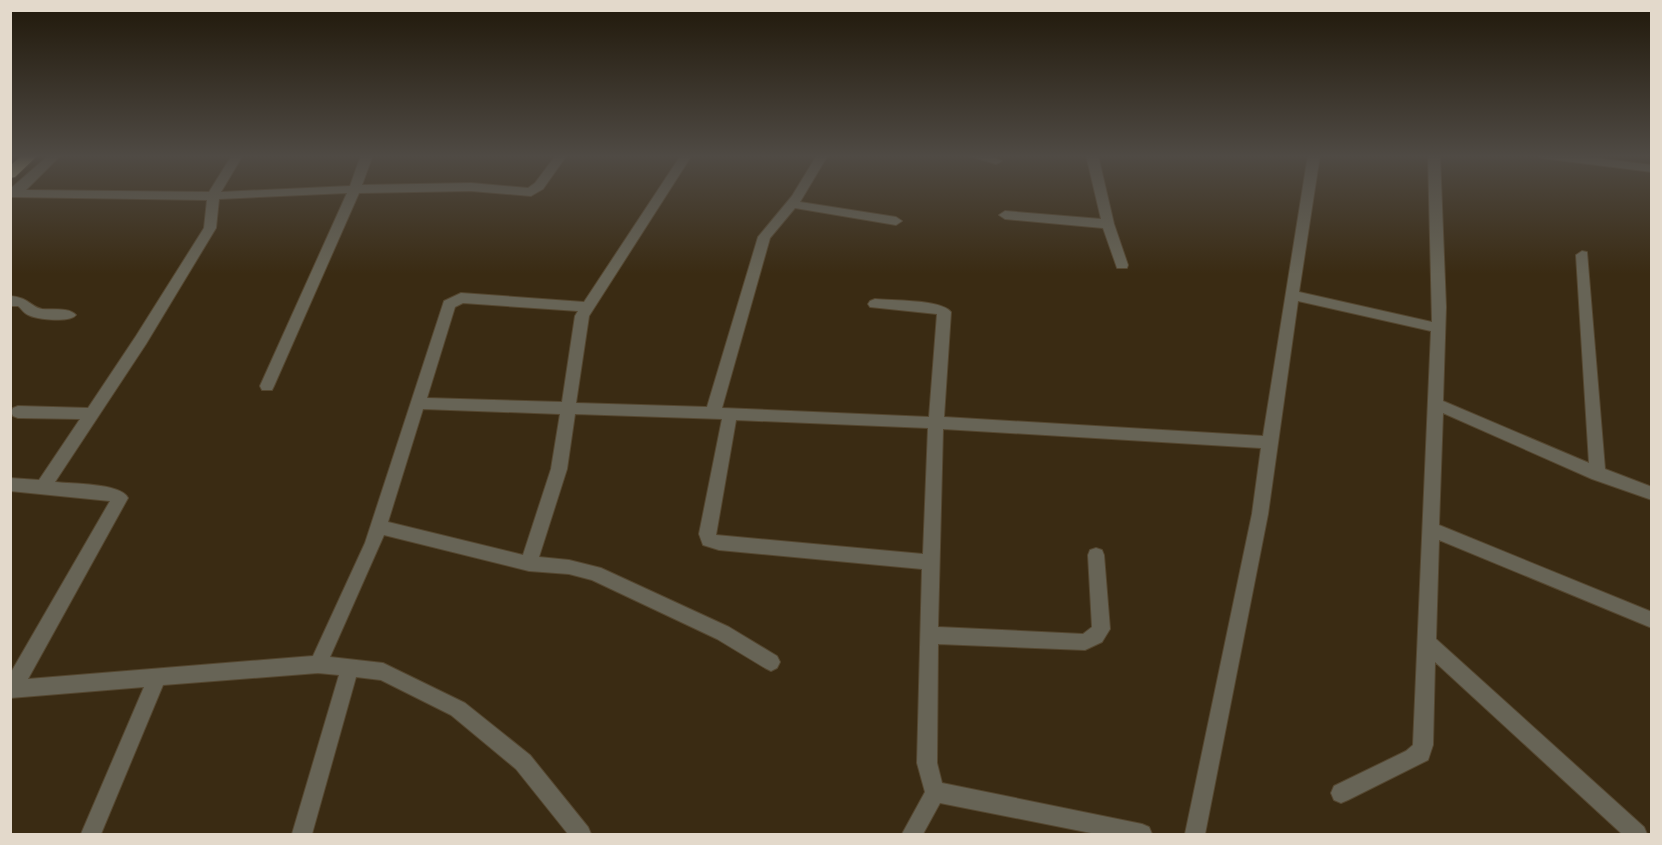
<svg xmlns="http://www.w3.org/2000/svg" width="1662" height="845" font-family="Signika,sans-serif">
  <rect width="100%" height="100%" fill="#3a2b13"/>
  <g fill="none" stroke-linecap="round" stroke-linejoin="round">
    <defs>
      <g id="minor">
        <path d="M49,155H61L26,190L209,192L232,155H243L221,192L350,186L361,155H373L362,185L471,183L528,188L535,183L556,155H567L543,189L531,196L471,191L359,193L274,386L272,390H262L260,386L347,193L219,199L216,228L146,344L55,482C71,484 121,483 128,498L28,679L313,656L365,543L444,301L461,293L584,302L681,155H692L589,316L576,403L707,407L758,237L792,196L817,155H828L800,202L896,217L902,221L896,225L795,208L770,238L722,408L929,417L937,314L870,307L868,304L870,301L875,299C892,301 941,299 951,312L944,417L1263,436L1308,155H1320L1299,292L1432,322L1428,155H1440L1446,307L1443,401L1589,463L1576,255L1582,251L1587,252L1605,469L1652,487V500L1592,479L1443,413L1439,525L1652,612V628L1439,540L1436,639L1644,827L1647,834H1622L1435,662L1433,745L1428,760L1348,800L1341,803L1334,800L1331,793L1334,786L1406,751L1413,745L1431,331L1298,301L1268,514L1205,834H1185L1252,514L1261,448L943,429L938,627L1083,634L1092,627L1088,555L1090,550L1096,548L1102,550L1104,555L1110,629L1102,642L1085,650L938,644L937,763L942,783L1142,824L1149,827L1152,834H1096L940,803L923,834H902L925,792L917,763L922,569L719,550L703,545L699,534L722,419L575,414L567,469L539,557L569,560L601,568L729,627L777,656L780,662L777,668L771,671L765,668L717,639L592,580L569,574L529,571L384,535L330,657L383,663L465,703L530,755L588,827L591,834H568L516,769L451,715L381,680L356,677L312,834H292L339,675L318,673L163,685L101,834H81L144,687L10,698V674L110,501L10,491V478L39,480L80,419L18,418L13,416L11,412L13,408L18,406L88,408L136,336L204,228L207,200L10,197V189ZM463,303L578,311L575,316L562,402L427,398L455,307ZM423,409L560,414L551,469L523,555L388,522ZM736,420L928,428L923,554L716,535Z"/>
        <polygon points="965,155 987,155 1002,161 996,164"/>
        <polygon points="1086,155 1098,155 1114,224 1128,265 1127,268 1117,268 1116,265 1103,228 1005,219 999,215 1005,211 1101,219"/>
        <polygon points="1536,155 1572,155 1652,165 1652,172 1541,158"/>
        <path d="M10,296C28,297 31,307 42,309C53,310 69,307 76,315C70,323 33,320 25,313C22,311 21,308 18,306H10Z"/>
      </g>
      <polygon id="highway" points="22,155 38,155 15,177 10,178 10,166"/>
    </defs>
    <use href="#minor" stroke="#554730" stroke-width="2"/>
    <use href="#highway" stroke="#554730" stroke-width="2"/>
    <use href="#minor" fill="#676456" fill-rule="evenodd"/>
    <use href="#highway" fill="#b5af8b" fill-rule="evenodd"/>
  </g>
  <linearGradient id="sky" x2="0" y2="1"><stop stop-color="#20180a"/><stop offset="0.57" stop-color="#4f4a44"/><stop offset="1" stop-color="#4f4a44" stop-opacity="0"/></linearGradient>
  <rect width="1662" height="274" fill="url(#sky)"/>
  <rect width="1662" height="845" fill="none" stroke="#e3d9cb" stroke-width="24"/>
</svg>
